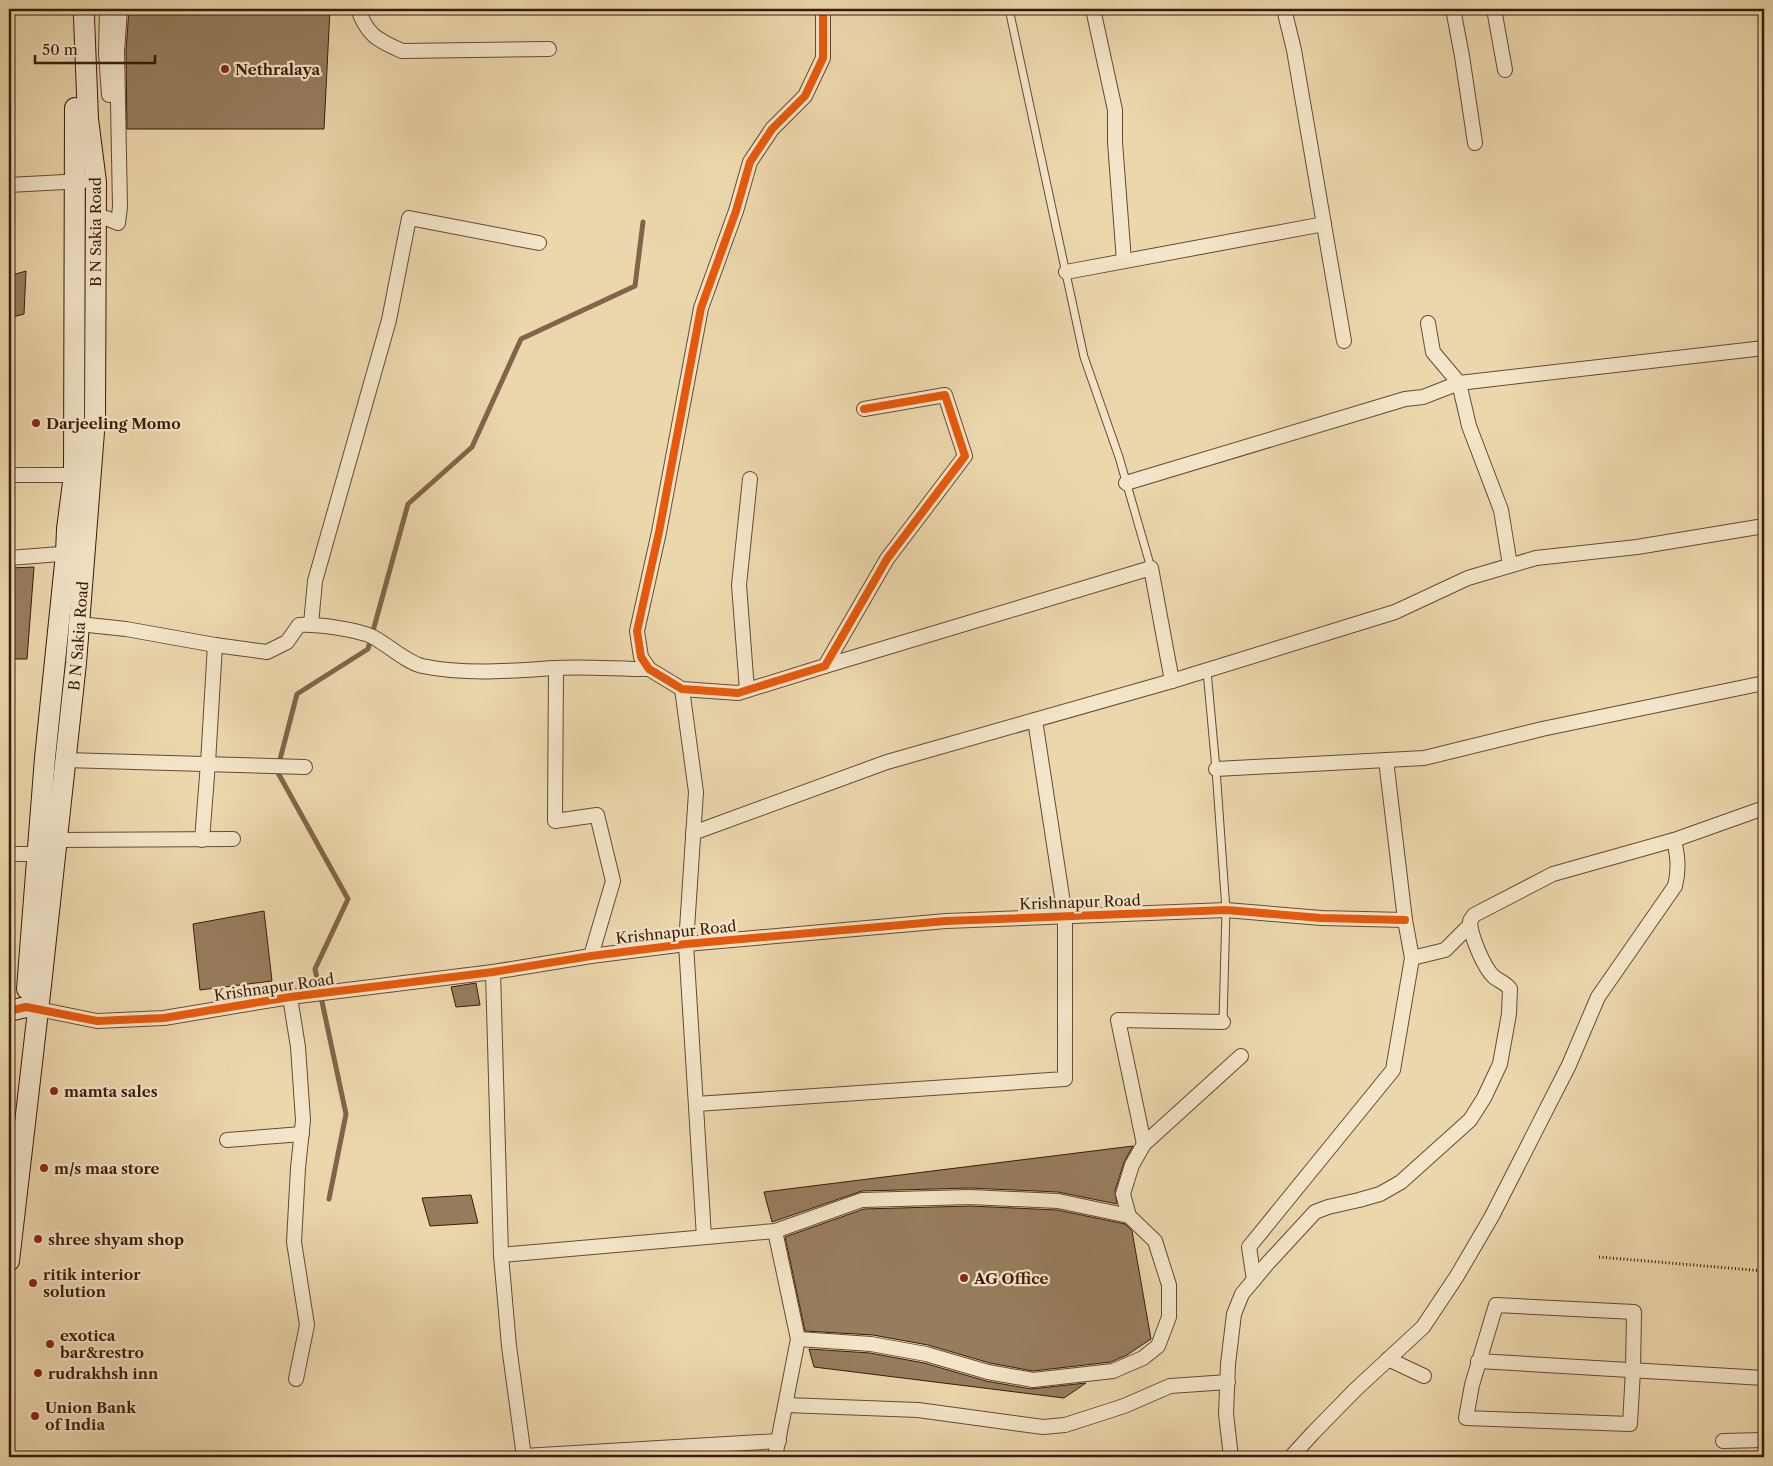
<svg xmlns="http://www.w3.org/2000/svg" width="1773" height="1466" font-family="'Libre Caslon Text',serif">
  <rect width="100%" height="100%" fill="#ecd7ac"/>
  <filter id="stains"><feTurbulence type="fractalNoise" baseFrequency=".004" numOctaves="4"/><feColorMatrix values="0 0 0 0 .2 0 0 0 0 .09 0 0 0 0 .02 0 0 0 .5 -.17"/></filter>
  <radialGradient id="worn" r=".72"><stop offset=".6" stop-color="#630" stop-opacity="0"/><stop offset="1" stop-color="#630" stop-opacity=".3"/></radialGradient>
  <g fill="none" stroke-linecap="round" stroke-linejoin="round">
    <polyline stroke="#81654a" stroke-width="5" points="329,1199 346,1114 315,969 348,899 277,771 297,694 368,649 408,504 472,447 521,339 635,286 643,222"/>
  </g>
  <g fill="#977d5e" stroke="#3b1b09">
    <polygon points="129,9 330,9 324,129 127,129 126,51"/>
    <polygon points="26,271 24,314 9,318 9,276"/>
    <polygon points="34,567 27,659 9,659 9,568"/>
    <polygon points="264,911 272,981 200,990 193,924"/>
    <polygon points="476,983 480,1005 456,1007 451,987"/>
    <polygon points="1133,1146 1124,1162 1115,1191 1117,1204 1058,1192 970,1188 862,1191 772,1222 764,1192"/>
    <polygon points="471,1195 478,1223 430,1226 422,1198"/>
    <polygon points="970,1206 1057,1210 1125,1224 1132,1231 1151,1339 1127,1355 1111,1362 1033,1371 990,1363 928,1345 873,1335 805,1331 785,1237 864,1209"/>
    <polygon points="809,1349 870,1353 924,1363 986,1381 1031,1389 1086,1383 1064,1398 814,1367"/>
  </g>
  <g fill="none" stroke-linecap="round" stroke-linejoin="round">
    <defs>
      <g id="lane">
        <polyline points="1009,9 1084,357 1119,457 1151,568"/>
        <polyline points="1207,671 1216,769 1226,910 1223,1022"/>
      </g>
      <g id="street">
        <polyline points="107,9 106,53 109,95"/>
        <path d="M358,9C367,35 377,40 402,51L549,49"/>
        <polyline points="823,9 823,58 805,96 772,129 750,162 736,211 701,308 659,532 637,631 641,657 649,669 682,689 738,693 825,666 887,559 965,456 945,395 864,409"/>
        <polyline points="1093,9 1115,110 1115,142 1124,261"/>
        <polyline points="1284,9 1294,50 1344,341"/>
        <polyline points="1453,9 1462,56 1475,143"/>
        <polyline points="1494,9 1505,70"/>
        <polyline points="9,185 83,181"/>
        <polyline points="95,220 106,218 118,223 120,207 117,51 120,9"/>
        <polyline points="1066,272 1324,224"/>
        <polyline points="1428,323 1433,352 1459,383 1764,348"/>
        <polyline points="9,475 74,475"/>
        <polyline points="1126,483 1405,399 1423,397 1459,383 1469,426 1501,510 1510,565"/>
        <polyline points="9,558 73,553"/>
        <path d="M79,624L126,629L215,645L267,652L287,642L299,625C316,624 357,629 373,637C388,645 406,662 422,666C466,675 509,671 554,668C585,666 617,669 649,669"/>
        <polyline points="311,624 315,581 389,320 409,218 539,243"/>
        <polyline points="825,666 1151,568 1172,681"/>
        <polyline points="556,668 555,821 597,815 613,881 591,956"/>
        <polyline points="682,689 696,792 686,944 704,1237"/>
        <polyline points="747,690 739,585 750,479"/>
        <polyline points="65,760 305,767"/>
        <polyline points="1216,769 1424,758 1542,729 1764,683"/>
        <polyline points="693,833 887,762 1172,681 1395,612 1468,578 1536,558 1637,547 1764,526"/>
        <polyline points="57,840 233,839"/>
        <polyline points="202,840 208,763 215,645"/>
        <polyline points="9,854 45,854"/>
        <polyline points="1412,958 1445,950 1470,925"/>
        <polyline points="493,972 501,1255 509,1346 524,1457"/>
        <polyline points="290,997 298,1047 303,1120 298,1168 294,1242 307,1325 296,1379"/>
        <polyline points="38,1009 97,1021 164,1018 290,997 493,972 591,956 686,944 946,921 1226,910 1321,918 1405,920"/>
        <polyline points="696,1104 1065,1079 1065,916 1035,720"/>
        <polyline points="227,1140 302,1134"/>
        <polyline points="1144,1144 1241,1056"/>
        <polyline points="775,1231 798,1339 775,1457"/>
        <polyline points="501,1255 775,1231 862,1200 970,1197 1058,1201 1129,1216"/>
        <polyline points="1254,1280 1249,1247 1393,1070 1412,958 1405,920 1386,760"/>
        <polygon points="1496,1305 1634,1312 1633,1370 1630,1424 1466,1418 1472,1385"/>
        <polyline points="798,1339 871,1344 926,1354 988,1372 1033,1380 1113,1371 1143,1358 1158,1346 1169,1317 1169,1285 1155,1241 1129,1216 1123,1194 1132,1165 1144,1144 1118,1020 1223,1022"/>
        <polyline points="1388,1359 1424,1376"/>
        <polyline points="1478,1361 1764,1378"/>
        <polyline points="786,1405 918,1410 1043,1427 1065,1425 1090,1417 1124,1406 1170,1386 1228,1382"/>
        <polyline points="1723,1441 1764,1440"/>
        <polyline points="524,1456 779,1441"/>
        <path d="M1231,1457L1226,1414L1228,1364L1234,1314L1242,1294L1267,1264L1315,1212L1328,1207L1359,1200L1380,1194L1401,1182L1470,1120L1484,1098L1500,1064L1509,1014L1510,989C1506,983 1499,981 1494,977C1484,968 1470,935 1470,921L1474,915L1553,874L1674,840"/>
        <path d="M1291,1457L1313,1433L1355,1390L1423,1327L1457,1276L1492,1216L1569,1065L1598,997L1675,886C1679,870 1678,857 1674,840L1764,808"/>
      </g>
      <g id="secondary">
        <polyline points="27,989 45,758 66,554 67,529 74,475 75,108"/>
        <polyline points="9,1011 26,1007 38,1009"/>
        <path id="s1" d="M9,1261L41,985L76,663L95,419L96,182L88,119L84,17L85,9"/>
      </g>
    </defs>
    <use href="#lane" stroke="#674a32" stroke-width="9"/>
    <use href="#street" stroke="#674a32" stroke-width="16"/>
    <use href="#secondary" stroke="#3b1b09" stroke-width="22"/>
    <polyline stroke="#3b1b09" stroke-width="3" stroke-dasharray="1 2.5" stroke-linecap="butt" points="1599,1257 1764,1271"/>
    <use href="#lane" stroke="#f3e5c9" stroke-width="7"/>
    <use href="#street" stroke="#f3e5c9" stroke-width="14"/>
    <use href="#secondary" stroke="#f3e5c9" stroke-width="20"/>
    <defs>
      <g id="cycleway">
        <polyline points="823,9 823,58 805,96 772,129 750,162 736,211 701,308 659,532 637,631 641,657 649,669 682,689 738,693 825,666 887,559 965,456 945,395 864,409"/>
        <polyline points="9,1011 26,1007 97,1021 164,1018 290,997 493,972 591,956 686,944 946,921 1226,910 1321,918 1405,920"/>
      </g>
    </defs>
    <use href="#cycleway" stroke="#f3e5c9" stroke-width="11"/>
    <use href="#cycleway" stroke="#e8590c" stroke-width="8"/>
  </g>
  <g fill="#8f2418" stroke="#f3e5c9" stroke-width="2">
    <circle cx="225" cy="69" r="5"/>
    <circle cx="36" cy="423" r="5"/>
    <circle cx="54" cy="1091" r="5"/>
    <circle cx="44" cy="1168" r="5"/>
    <circle cx="38" cy="1239" r="5"/>
    <circle cx="964" cy="1278" r="5"/>
    <circle cx="33" cy="1283" r="5"/>
    <circle cx="50" cy="1344" r="5"/>
    <circle cx="38" cy="1373" r="5"/>
    <circle cx="35" cy="1416" r="5"/>
  </g>
  <g text-anchor="middle" dominant-baseline="central" stroke-width="4.5" stroke-linejoin="round" paint-order="stroke">
    <g font-size="15" font-weight="bold" fill="#3b1b09" stroke="#f3e5c9" text-anchor="start">
      <text x="235" y="69">Nethralaya</text>
      <text x="46" y="423">Darjeeling Momo</text>
      <text x="64" y="1091">mamta sales</text>
      <text x="54" y="1168">m/s maa store</text>
      <text x="48" y="1239">shree shyam shop</text>
      <text x="43" y="1274">ritik interior<tspan x="43" dy="17">solution</tspan></text>
      <text x="974" y="1278">AG Office</text>
      <text x="60" y="1335">exotica<tspan x="60" dy="17">bar&amp;restro</tspan></text>
      <text x="48" y="1373">rudrakhsh inn</text>
      <text x="45" y="1407">Union Bank<tspan x="45" dy="17">of India</tspan></text>
    </g>
    <g font-size="15" fill="#3b1b09" stroke="#f3e5c9">
      <text transform="translate(95 232) rotate(-90)">B N Sakia Road</text>
      <text stroke="none"><textPath href="#s1" startOffset="629">B N Sakia Road</textPath></text>
      <text transform="translate(1080 902) rotate(-2)">Krishnapur Road</text>
      <text transform="translate(676 932) rotate(-6)">Krishnapur Road</text>
      <text transform="translate(274 987) rotate(-8)">Krishnapur Road</text>
    </g>
  </g>
  <rect width="1773" height="1466" fill="none" stroke="#ecd7ac" stroke-width="30"/>
  <rect x="10" y="10" width="1753" height="1446" fill="none" stroke="#3b1b09" stroke-width="2.5"/>
  <rect x="15" y="15" width="1743" height="1436" fill="none" stroke="#3b1b09"/>
  <path d="M35 55v8h120v-8" fill="none" stroke="#3b1b09" stroke-width="2.5"/>
  <text x="42" y="55" font-size="15" fill="#3b1b09" stroke="#f3e5c9" stroke-width="4" paint-order="stroke">50 m</text>
  <rect width="100%" height="100%" filter="url(#stains)"/>
  <rect width="100%" height="100%" fill="url(#worn)"/>
</svg>
